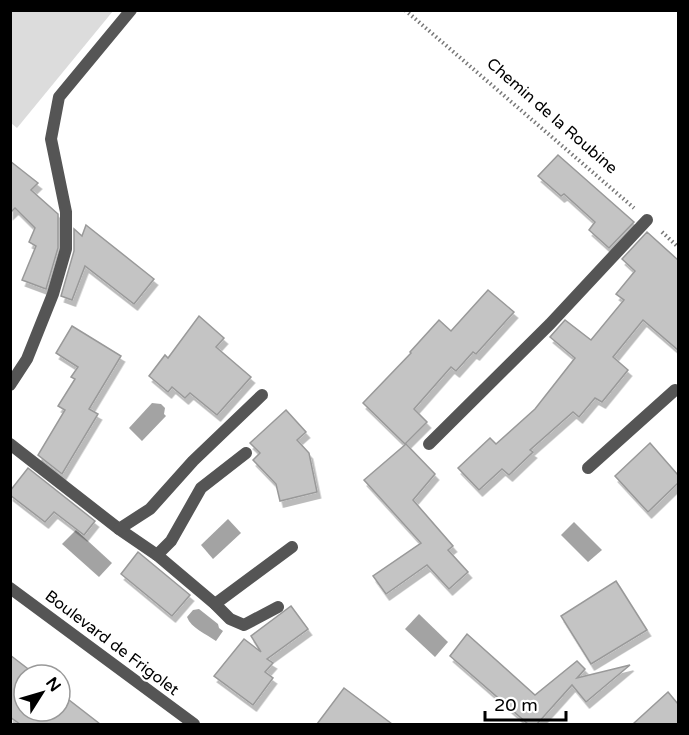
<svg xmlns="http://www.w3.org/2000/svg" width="689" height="735" font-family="'Varela Round',sans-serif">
  <defs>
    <filter id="shadow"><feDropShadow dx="3.5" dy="6" stdDeviation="0" flood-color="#0004"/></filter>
  </defs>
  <rect width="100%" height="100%" fill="#fff"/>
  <polygon fill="#dcdcdc" points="10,11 113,11 17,128 11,123"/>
  <g fill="#a3a3a3">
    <polygon points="152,403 161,404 165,408 164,414 166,416 142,441 129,428"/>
    <polygon points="228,519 241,533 213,559 201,545"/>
    <polygon points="574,522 602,550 588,562 561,535"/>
    <polygon points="76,530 112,563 99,577 62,544"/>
    <path d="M199,609L218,624L219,628L223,631L216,641C206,634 191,628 187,617L193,610Z"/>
    <polygon points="419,614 448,642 435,657 405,629"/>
  </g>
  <g fill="#c4c4c4" stroke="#999" stroke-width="1.5" filter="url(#shadow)">
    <polygon points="558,155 634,222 609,248 589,230 595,222 564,194 561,196 538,176"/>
    <polygon points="10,161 38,183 31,190 58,214 58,248 46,289 22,280 36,246 29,242 35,228 15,208 10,213"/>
    <polygon points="86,225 154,279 134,304 85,266 72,300 61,296 74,251 74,229 82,236"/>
    <polygon points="647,232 678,260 678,350 643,320 613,357 628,370 602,402 595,398 579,417 573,412 530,450 533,452 509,475 502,469 479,490 458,468 490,438 496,444 535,409 575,358 550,337 565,320 591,340 624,300 616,294 635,271 622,259"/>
    <polygon points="488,290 514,312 476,354 473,352 456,371 451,367 414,409 427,422 405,444 363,403 411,353 410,352 439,320 451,331"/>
    <polygon points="199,316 224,338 216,347 251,377 217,415 190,393 185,398 172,387 168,392 149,376 165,355 168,358"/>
    <polygon points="72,326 121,356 89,409 98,414 62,474 38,455 65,410 58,406 75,379 71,377 78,367 56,353"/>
    <polygon points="286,410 306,432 297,440 309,453 317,492 280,501 276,484 253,460 260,453 250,443"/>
    <polygon points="650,443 678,475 678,483 648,512 615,476"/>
    <polygon points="406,444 435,474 413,500 453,546 448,550 468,572 449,589 427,565 386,594 373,576 421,543 364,480"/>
    <polygon points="28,468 95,521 84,535 54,512 45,522 10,495 10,491"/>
    <polygon points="138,552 190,595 172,616 121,574"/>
    <polygon points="616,581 647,630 591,664 561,616"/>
    <polygon points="291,606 308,629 267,659 273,663 265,672 273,678 253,705 214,676 244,639 261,652 251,636"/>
    <polygon points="467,634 535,695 577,661 585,669 577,678 630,665 586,702 572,685 537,724 528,724 450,656"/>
    <polygon points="10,655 36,675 24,675 24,711 60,711 60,693 100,724 20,724 10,717"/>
    <polygon points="344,688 392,724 317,724"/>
    <polygon points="668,692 678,704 678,724 633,724"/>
  </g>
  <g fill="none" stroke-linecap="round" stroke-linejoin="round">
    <g stroke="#777" stroke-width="4" stroke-dasharray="1.5 3" stroke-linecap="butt">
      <polyline points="405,10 634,208"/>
      <polyline points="662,232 678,247"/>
    </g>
    <g stroke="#555" stroke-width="12">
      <polyline points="10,444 119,529 157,555 215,604 230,619 244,625 278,607"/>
      <polyline points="429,444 550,324 647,220"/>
      <polyline points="119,529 150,509 193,461 262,395"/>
      <polyline points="157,555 171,541 201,488 246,453"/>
      <polyline points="215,604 292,547"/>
    </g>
    <g stroke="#555" stroke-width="12">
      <polyline points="10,385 27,359 53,294 66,249 66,212 51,139 59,97 131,10"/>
      <polyline points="588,468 675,390"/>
      <polyline points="10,588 194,724"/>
    </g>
  </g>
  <g text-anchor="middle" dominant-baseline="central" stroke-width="4.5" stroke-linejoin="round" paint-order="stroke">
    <g font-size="16" fill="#000" stroke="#fff">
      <text transform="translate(552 116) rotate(41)">Chemin de la Roubine</text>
      <text transform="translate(112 643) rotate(37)">Boulevard de Frigolet</text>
    </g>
  </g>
  <rect width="689" height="735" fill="none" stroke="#000000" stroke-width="24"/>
  <g transform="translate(42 693) rotate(53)"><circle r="28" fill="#ffffff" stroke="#999999" stroke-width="1.5"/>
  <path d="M0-4.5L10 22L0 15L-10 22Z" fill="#000000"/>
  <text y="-9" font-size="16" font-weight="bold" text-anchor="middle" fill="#000000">N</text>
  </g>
  <path d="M485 711v9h81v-9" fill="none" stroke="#000000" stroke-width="3"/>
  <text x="494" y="711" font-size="18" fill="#000000" stroke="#ffffff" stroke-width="4.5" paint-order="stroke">20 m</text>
</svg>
